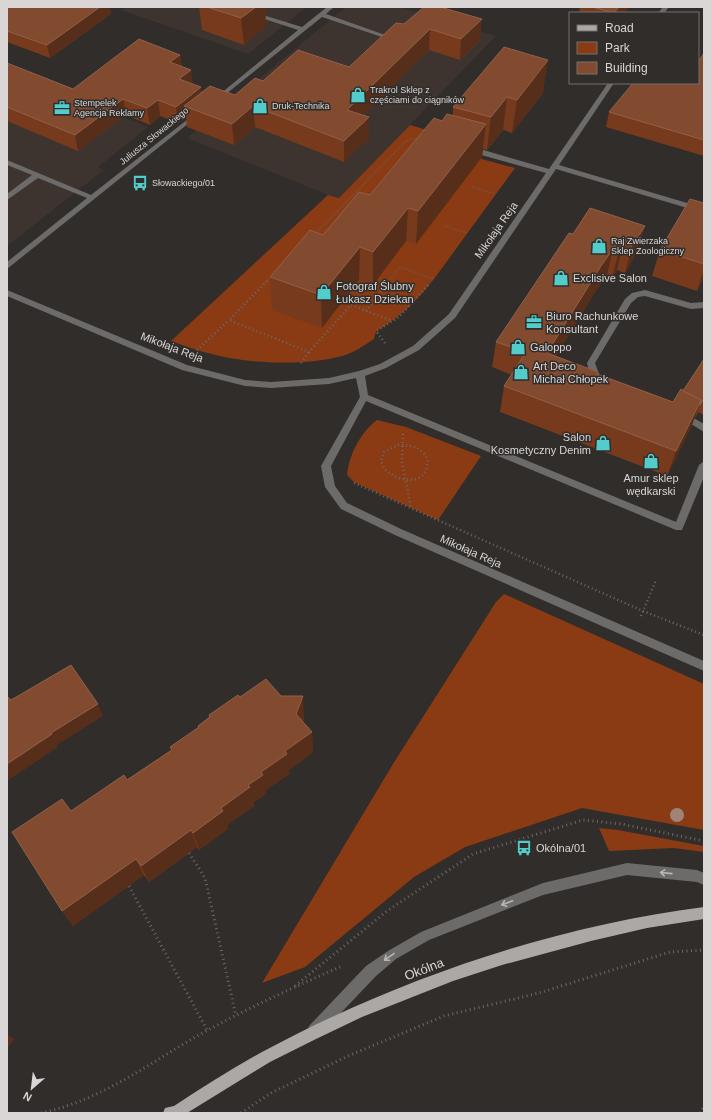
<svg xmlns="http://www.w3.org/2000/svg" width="711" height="1120" font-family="Helvetica,sans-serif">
  <rect width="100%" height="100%" fill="#302d2b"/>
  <g fill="#3d332f">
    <polygon points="126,7 307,7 248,54 121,10"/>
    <polygon points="346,7 401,7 496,36 339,198 328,195 187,138"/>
    <polygon points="22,75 148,127 98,167 104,170 7,246 7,85"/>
  </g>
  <g fill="#8b3b14">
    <path d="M410,125L437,133L434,146L515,168L434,279C417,300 400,318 376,331L374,339C365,345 353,353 342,356C306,366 248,364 212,354C198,351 185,346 171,341L328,195L339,198Z"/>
    <path d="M377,420L406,427L481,456L438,520L354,482L347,475C349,454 361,432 377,420Z"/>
    <polygon points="504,594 704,684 704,830 582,808 465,847 414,877 305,967 262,983 393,764 496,602"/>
    <polygon points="599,828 618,830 704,846 704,852 674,848 609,851"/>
  </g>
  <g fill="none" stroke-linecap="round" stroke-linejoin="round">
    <g stroke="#6b6866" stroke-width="2" stroke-dasharray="0.5 2" stroke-linecap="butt">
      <polyline points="472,187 496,194"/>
      <polyline points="445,226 467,233"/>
      <polyline points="314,235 405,142 411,139 420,139"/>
      <polyline points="266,282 272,276"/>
      <polyline points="389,282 400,267 434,279"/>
    </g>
    <g stroke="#6b6866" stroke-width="2.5" stroke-dasharray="1 3" stroke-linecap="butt">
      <polyline points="267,281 229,320 309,352 351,305 392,321"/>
      <polyline points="366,311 389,281"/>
      <polyline points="385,343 376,331 399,317 430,283"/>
      <polyline points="197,350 229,320"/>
      <polyline points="301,363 309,352"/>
      <polyline points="403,434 402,462 411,508"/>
      <path d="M398,445C411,445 422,447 428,460C427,464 427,469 425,472C417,486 393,479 385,469C383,467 382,463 381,461L384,452Z"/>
      <polyline points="354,483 643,611 704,635"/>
      <polyline points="641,616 656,580"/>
    </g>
    <g stroke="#6b6866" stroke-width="3" stroke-dasharray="1 3.5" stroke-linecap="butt">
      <polyline points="189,853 205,878 236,1016"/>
      <polyline points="129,886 207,1030"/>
      <polyline points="295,986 387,911 473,854 583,820 621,824 704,841"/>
      <path d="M41,1113C106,1099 151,1061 208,1030C252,1006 297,986 342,966"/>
      <polyline points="241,1113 271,1093 348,1056 444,1016 539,993 670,952 704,950"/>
      <polyline points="700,1113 704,1107"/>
    </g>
    <g fill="#6d6b6a" fill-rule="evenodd">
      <polygon points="228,7 237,7 302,27 327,7 334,7 326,14 399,40 394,41 322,17 216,102 214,101 214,99 298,30"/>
      <polygon points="663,7 669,7 664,13 658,13"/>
      <polygon points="608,83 614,83 559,165 704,208 704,213 556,169 455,318 419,350 386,368 365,376 368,395 676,522 699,465 704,461 704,477 682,530 676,530 366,401 331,466 335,486 347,503 401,529 704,661 704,671 395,535 341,509 325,487 321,466 360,397 356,378 329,384 271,388 245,386 182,370 7,296 7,290 187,365 245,380 271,382 329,378 359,371 380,364 413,346 449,314 546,173 467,151 467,147 473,147 549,169"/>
      <polygon points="197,112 201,114 199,115 7,269 7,262 87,198 38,178 7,200 7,194 32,175 7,165 7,160 91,195"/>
      <path d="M645,290L691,303L704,302V308L691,309L645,296L638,297L631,303L595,363L599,374L604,379L603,381C591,384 589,372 587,363L625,299L632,293Z"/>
      <polygon points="683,412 704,424 704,432 680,417 678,415 680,413"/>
      <polygon points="627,863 697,870 704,873 704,885 697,882 627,875 543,895 462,927 429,940 396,959 376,976 319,1036 314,1038 309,1036 307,1031 309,1026 366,966 388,951 421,932 543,883"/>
    </g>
    <path fill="#aca8a6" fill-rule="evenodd" d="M704,907V919L647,928L591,941L502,965L453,981L362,1017L316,1039L270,1062L187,1113H163L165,1108L174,1106C203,1087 231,1069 262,1052C398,979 550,927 704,907Z"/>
  </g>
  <circle fill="#a08377" cx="677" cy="815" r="7"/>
  <g fill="#773a1c">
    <polygon points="7,7 109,7 111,14 50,58 7,42"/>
    <polygon points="199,7 265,7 266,26 244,45 202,30"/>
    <polygon points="424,7 480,40 460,60 429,50 363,115 369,117 369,138 344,162 255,127 234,145 187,127 186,117 178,123 160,116 150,125 126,115 78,151 7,121 7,63 73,89 180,55 182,67 193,84 202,92 235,95 263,81 349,67 404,24"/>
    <polygon points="580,7 629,7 625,13 579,13"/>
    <polygon points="504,47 543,93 512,133 503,130 487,150 483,149 482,157 416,244 406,241 373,285 359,280 322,328 272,310 270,277 323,235 370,195 442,121 453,115 453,107"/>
    <polygon points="704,53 704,156 606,127 609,112 698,83"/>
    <polygon points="704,203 704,277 697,291 652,276 660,250"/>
    <polygon points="645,226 637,252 625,273 617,270 612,278 607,275 595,292 556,356 597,374 673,402 683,391 704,359 704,415 698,412 696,417 695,416 692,425 667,476 500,412 504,386 512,375 492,367 496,342 573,234"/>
    <polygon points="281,696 304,717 303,722 312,732 313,752 289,770 289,774 266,790 266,794 253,803 254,806 227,825 228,829 199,850 197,847 149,882 144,875 73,926 62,911 71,811 127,780 171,750 170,747 198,728 198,726 209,717 209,715 240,697"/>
  </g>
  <g fill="#562e1a">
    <polygon points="100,7 109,7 111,14 50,58 47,45"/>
    <polygon points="256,7 265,7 266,26 244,45 241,18"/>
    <polygon points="619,7 629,7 625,13 614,13"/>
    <polygon points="482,19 480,40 460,60 461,39"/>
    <polygon points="430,29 429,50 347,131 347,110"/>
    <polygon points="180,55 183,71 170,62"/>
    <polygon points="548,60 543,93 512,133 517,100"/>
    <polygon points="191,70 193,86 179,79"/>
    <polygon points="201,87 203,103 184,106 186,117 178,123 176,107"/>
    <polygon points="507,97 503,130 487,150 491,117"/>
    <polygon points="123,99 126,115 78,151 75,135"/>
    <polygon points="158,100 160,116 150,125 147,108"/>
    <polygon points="253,106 255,127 234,145 232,124"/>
    <polygon points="369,117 369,138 344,162 344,141"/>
    <polygon points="486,124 482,157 416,244 418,211"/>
    <polygon points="408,208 406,241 373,285 373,252"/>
    <polygon points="645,226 637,252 625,273 632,246"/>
    <polygon points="623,244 617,270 612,278 619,251"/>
    <polygon points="360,247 359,280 322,328 321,295"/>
    <polygon points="613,249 607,275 595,292 542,379 547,353 601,266"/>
    <polygon points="704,269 704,277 697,291"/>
    <polygon points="701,400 692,425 667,476 676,451"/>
    <polygon points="303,696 304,717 298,735 296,714"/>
    <polygon points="98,704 103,716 57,745 58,747 7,781 7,764 51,733"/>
    <polygon points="312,732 313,752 289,770 289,774 266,790 266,794 253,803 254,806 227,825 228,829 199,850 193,833 248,785 261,772 285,751"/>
    <polygon points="191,830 197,847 149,882 141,866"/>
    <polygon points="136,859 144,875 73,926 62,911"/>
    <polygon points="7,1034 14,1039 7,1049"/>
  </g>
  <g fill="#824b30" stroke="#90604a">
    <polygon points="7,7 100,7 47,45 7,31"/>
    <polygon points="207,7 256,7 241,18"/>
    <polygon points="424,7 440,7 482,19 461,39 430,29 347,110 369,117 344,141 253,106 232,124 184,106 210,86 235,95 255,78 263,81 298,50 349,67 396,23 404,24"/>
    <polygon points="592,7 619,7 614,13"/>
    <polygon points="139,39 180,55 170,62 191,70 179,79 201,87 176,107 158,100 147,108 123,99 75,135 7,107 7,63 73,89"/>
    <polygon points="504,47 548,60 517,100 507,97 491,117 453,107"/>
    <polygon points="704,53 704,140 609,112 633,83 698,83 698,62"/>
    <polygon points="447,114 486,124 418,211 408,208 373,252 360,247 321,295 270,277 310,230 323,235 359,192 370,195 434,118 442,121"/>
    <polygon points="690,199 704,203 704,264 660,250"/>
    <polygon points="590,208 645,226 632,246 623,244 619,251 613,249 601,266 547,353 598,372 597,374 673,402 681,389 701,400 676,451 504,386 526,352 496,342 569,233 573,234"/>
    <polygon points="704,359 704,401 703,400 700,405 700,404 701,400 683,391"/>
    <polygon points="71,665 98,704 51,733 52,734 7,764 7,697 8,697 11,700"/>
    <polygon points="266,679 281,696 303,696 296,714 312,732 285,751 287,754 261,772 263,775 248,785 250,787 221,808 223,811 193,833 191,830 141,866 136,859 62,911 12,832 62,799 71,811 124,775 127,780 172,750 170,747 199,727 198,726 210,717 209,715 238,695 240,697"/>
  </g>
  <defs><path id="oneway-shaft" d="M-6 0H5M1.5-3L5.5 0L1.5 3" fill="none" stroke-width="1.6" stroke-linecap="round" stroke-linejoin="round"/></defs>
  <g stroke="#b9b6b5">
    <use href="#oneway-shaft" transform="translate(666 873) rotate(-174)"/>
    <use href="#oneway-shaft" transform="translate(507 903) rotate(159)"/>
    <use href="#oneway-shaft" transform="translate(389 957) rotate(145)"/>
  </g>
  <defs>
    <symbol id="shop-bare" viewBox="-9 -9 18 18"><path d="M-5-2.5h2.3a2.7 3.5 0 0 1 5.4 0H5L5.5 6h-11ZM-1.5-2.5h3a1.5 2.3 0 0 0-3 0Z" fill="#53cdcb" stroke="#302d2b" stroke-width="2.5" paint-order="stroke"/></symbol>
    <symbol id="office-bare" viewBox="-9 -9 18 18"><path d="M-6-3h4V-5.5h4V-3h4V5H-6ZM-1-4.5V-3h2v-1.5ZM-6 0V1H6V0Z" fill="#53cdcb" stroke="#302d2b" stroke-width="2.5" paint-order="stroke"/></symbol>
    <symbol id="bus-bare" viewBox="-9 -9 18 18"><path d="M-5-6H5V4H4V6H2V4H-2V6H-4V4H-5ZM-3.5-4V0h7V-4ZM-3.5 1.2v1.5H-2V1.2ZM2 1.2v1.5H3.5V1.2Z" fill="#53cdcb" stroke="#302d2b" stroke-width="2.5" paint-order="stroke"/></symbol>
  </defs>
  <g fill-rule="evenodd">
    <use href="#shop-bare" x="347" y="84" width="22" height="22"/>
    <use href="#shop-bare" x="249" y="95" width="22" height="22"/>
    <use href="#office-bare" x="51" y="97" width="22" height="22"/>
    <use href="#bus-bare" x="129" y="172" width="22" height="22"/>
    <use href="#shop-bare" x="588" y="235" width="22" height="22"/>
    <use href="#shop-bare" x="550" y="267" width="22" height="22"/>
    <use href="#shop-bare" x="313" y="281" width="22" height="22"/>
    <use href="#office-bare" x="523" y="311" width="22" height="22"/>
    <use href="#shop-bare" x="507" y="336" width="22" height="22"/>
    <use href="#shop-bare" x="510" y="361" width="22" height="22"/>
    <use href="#shop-bare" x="592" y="432" width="22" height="22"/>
    <use href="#shop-bare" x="640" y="450" width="22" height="22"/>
    <use href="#bus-bare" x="513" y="837" width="22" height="22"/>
  </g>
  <g text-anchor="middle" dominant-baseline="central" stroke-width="3" stroke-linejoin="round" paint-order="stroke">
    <g font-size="9" fill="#d9d6d5" stroke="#302d2b" text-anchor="start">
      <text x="370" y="90">Trakrol Sklep z<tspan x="370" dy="10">częściami do ciągników</tspan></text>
      <text x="74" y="103">Stempelek<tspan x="74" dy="10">Agencja Reklamy</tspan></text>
      <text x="272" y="106">Druk-Technika</text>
      <text x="152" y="183">Słowackiego/01</text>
      <text x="611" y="241">Raj Zwierzaka<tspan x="611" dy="10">Sklep Zoologiczny</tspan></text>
    </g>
    <g font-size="9" fill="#d9d6d5" stroke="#302d2b">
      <text transform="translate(154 136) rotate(-39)">Juliusza Słowackiego</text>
    </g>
    <g font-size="11" fill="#d9d6d5" stroke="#302d2b">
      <text transform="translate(496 230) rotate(-55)">Mikołaja Reja</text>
      <text transform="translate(172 347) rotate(21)">Mikołaja Reja</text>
      <text transform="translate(471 551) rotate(24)">Mikołaja Reja</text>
    </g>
    <g font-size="11" fill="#d9d6d5" stroke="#302d2b" text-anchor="start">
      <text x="573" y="278">Exclisive Salon</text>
      <text x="336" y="286">Fotograf Ślubny<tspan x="336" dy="13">Łukasz Dziekan</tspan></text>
      <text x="546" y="316">Biuro Rachunkowe<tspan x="546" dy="13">Konsultant</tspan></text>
      <text x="530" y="347">Galoppo</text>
      <text x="533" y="366">Art Deco<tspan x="533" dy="13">Michał Chłopek</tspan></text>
      <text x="591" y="437" text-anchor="end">Salon<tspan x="591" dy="13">Kosmetyczny Denim</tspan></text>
      <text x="651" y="478" text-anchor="middle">Amur sklep<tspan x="651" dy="13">wędkarski</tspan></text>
      <text x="536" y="848">Okólna/01</text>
    </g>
    <g font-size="13" fill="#d9d6d5" stroke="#302d2b">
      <text transform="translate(424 969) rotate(-21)">Okólna</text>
    </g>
  </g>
  <rect width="711" height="1120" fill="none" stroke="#d9d6d5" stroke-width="16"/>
  <rect x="569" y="12" width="130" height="72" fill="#302d2b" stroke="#74716f"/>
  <rect x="577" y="25" width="20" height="6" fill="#aca8a6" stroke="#74716f"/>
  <text x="605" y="32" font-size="12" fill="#d9d6d5">Road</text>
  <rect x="577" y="42" width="20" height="12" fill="#8b3b14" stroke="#74716f"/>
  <text x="605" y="52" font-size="12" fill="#d9d6d5">Park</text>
  <rect x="577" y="62" width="20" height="12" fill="#824b30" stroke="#74716f"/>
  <text x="605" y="72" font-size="12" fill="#d9d6d5">Building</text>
  <g transform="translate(32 1088) rotate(208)" stroke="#302d2b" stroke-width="3" paint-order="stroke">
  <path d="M0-3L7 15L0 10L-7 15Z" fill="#d9d6d5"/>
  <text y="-6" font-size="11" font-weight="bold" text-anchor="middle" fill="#d9d6d5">N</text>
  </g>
</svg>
